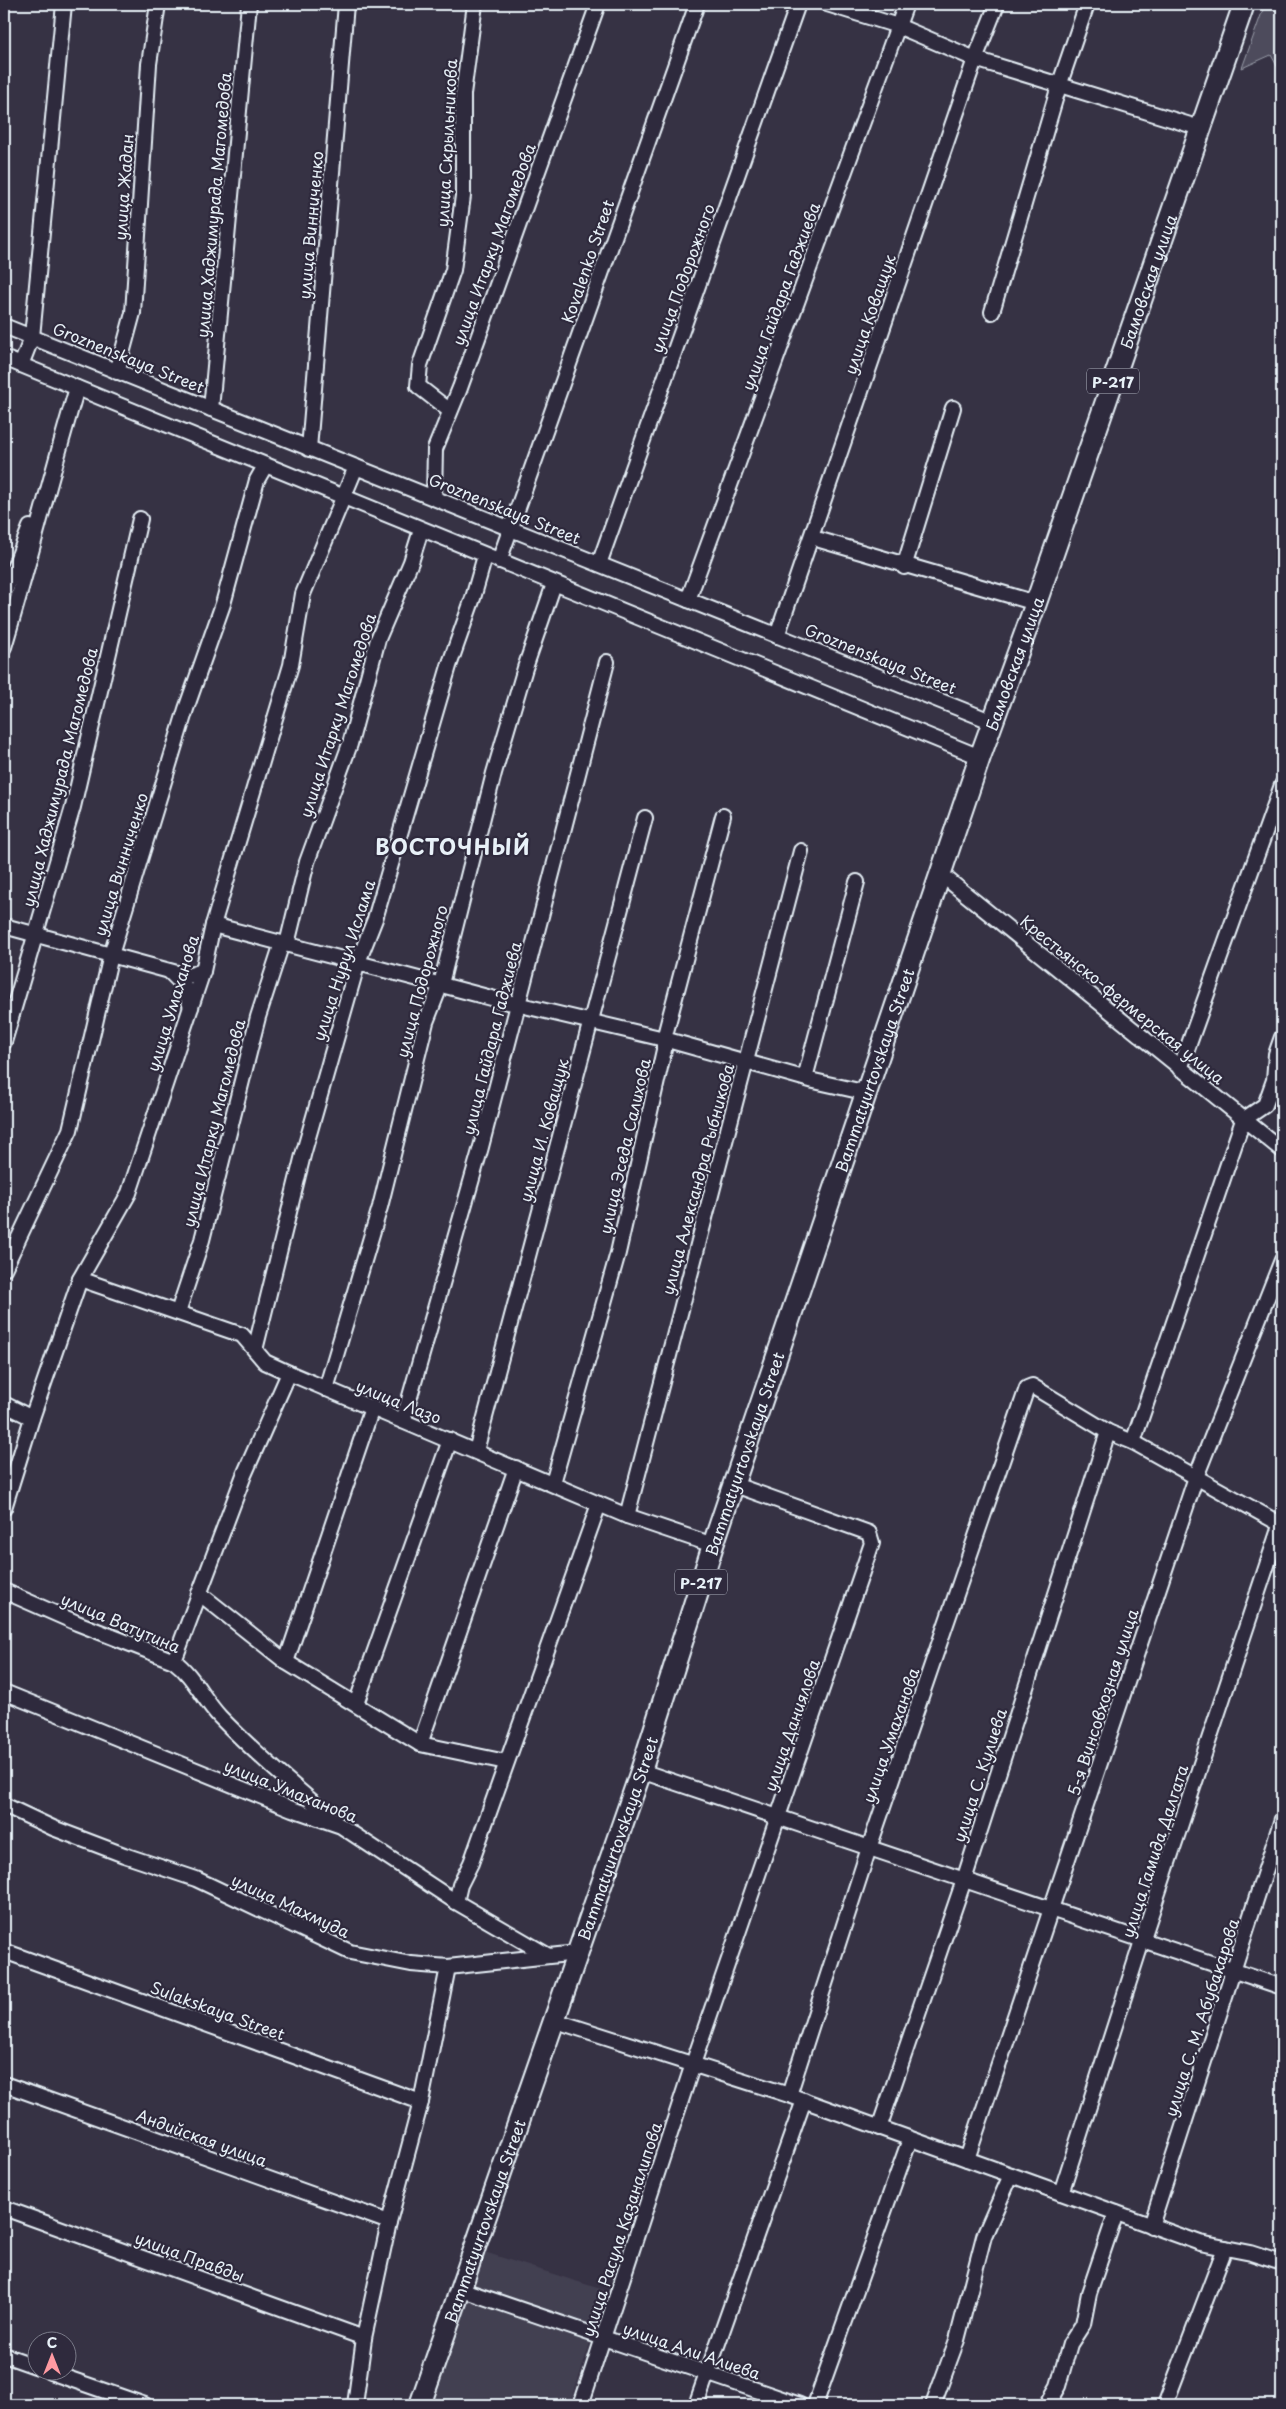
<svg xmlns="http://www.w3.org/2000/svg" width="1286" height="2409" font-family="'Playpen Sans',sans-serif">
  <rect width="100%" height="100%" fill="#363244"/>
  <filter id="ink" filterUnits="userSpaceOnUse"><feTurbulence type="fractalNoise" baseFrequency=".02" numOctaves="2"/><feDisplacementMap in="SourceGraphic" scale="10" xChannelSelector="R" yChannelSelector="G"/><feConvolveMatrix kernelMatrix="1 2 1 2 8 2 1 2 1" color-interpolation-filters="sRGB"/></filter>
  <g filter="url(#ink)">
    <polygon fill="#433f51" points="481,2251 607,2291 570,2405 433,2405"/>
    <polygon fill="#4d4b5c" stroke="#9a9eaa" points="1265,4 1282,4 1282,75 1271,55 1242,68"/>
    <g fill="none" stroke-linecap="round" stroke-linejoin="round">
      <defs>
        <g id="minor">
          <polyline points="827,4 898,26 975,59 1200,128"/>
          <polyline points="992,312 1059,86 1087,4"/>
          <polyline points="4,326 993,722"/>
          <polyline points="4,358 980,757"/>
          <polyline points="21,365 32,337 64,4"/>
          <polyline points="117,372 133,313 149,64 158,4"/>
          <polyline points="211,409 249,4"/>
          <polyline points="450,411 418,386 420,365 453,270 463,196 463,94 475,4"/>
          <polyline points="309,449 346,4"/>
          <polyline points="434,498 435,449 460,388 598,4"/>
          <polyline points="820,540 1036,603"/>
          <polyline points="499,561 697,4"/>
          <polyline points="599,564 798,4"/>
          <polyline points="904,567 953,408"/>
          <polyline points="4,594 30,527"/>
          <polyline points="688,600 906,4"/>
          <polyline points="777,636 975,59 997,4"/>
          <path d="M4,647C30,561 51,474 77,388"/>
          <polyline points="942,875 1282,1150"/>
          <polyline points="213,925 495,999 664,1039 814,1081 868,1093"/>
          <polyline points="4,926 188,976 203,971"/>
          <polyline points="287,944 307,862 350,744 378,639 411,562 421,530"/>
          <polyline points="170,972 184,986 191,1007"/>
          <polyline points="4,1042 73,807 140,519"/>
          <polyline points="1180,1069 1282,785"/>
          <polyline points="805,1078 857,882"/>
          <polyline points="4,1269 70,1130 111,955 186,709 223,604 257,480 265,466"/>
          <polyline points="80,1279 242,1335 265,1362 289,1373 627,1516 713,1545"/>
          <polyline points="178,1312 202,1240 258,1017 282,943"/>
          <polyline points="255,1350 303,1155 358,962 375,919 449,666 473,598 485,556"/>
          <polyline points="326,1389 380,1207 426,1022 441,984 494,773 525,668 554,584"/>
          <polyline points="4,1404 32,1418"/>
          <polyline points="403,1421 481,1147 607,662"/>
          <polyline points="1133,1442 1243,1120 1265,1105 1274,1080 1276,1054 1282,1037"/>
          <polyline points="476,1451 645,818"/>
          <polyline points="553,1483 618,1253 664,1050 664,1039 723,816"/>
          <polyline points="4,1508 32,1418 80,1279 129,1193 203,971 213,925 291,665 303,594 356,467"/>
          <polyline points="627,1516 801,851"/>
          <path d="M4,1591L77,1623L174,1661C193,1675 203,1699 220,1717C256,1754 295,1787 335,1821"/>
          <polyline points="199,1593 286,1662 420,1744 506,1762"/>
          <polyline points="174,1661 244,1475 289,1373"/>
          <polyline points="286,1662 372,1408"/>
          <polyline points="4,1692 292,1809 341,1826 456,1902 547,1955"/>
          <polyline points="356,1704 450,1440"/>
          <polyline points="420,1744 516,1468"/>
          <polyline points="641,1771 1282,1987"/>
          <polyline points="4,1805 53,1828 124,1855 196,1879 350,1952 411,1964 448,1967 577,1953"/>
          <polyline points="456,1902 460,1885 471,1863 599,1504"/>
          <polyline points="4,1951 421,2102"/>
          <polyline points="553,2020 789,2095 1200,2243 1251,2253 1282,2263"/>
          <polyline points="4,2084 389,2222"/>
          <polyline points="789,2095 869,1848 1027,1388 1032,1386 1108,1432 1133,1442 1282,1525"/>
          <polyline points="879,2128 964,1880 1108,1432"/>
          <polyline points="967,2159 1196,1477 1282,1260"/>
          <polyline points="1061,2193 1142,1941 1282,1520"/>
          <polyline points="4,2208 364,2338"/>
          <polyline points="1151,2226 1282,1819"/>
          <polyline points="460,2289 800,2405"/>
          <polyline points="4,2355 38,2367"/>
          <polyline points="50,2372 145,2405"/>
          <polyline points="355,2405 364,2338 389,2222 421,2102 448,1967"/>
          <polyline points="581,2405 693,2064 872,1543 869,1533 735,1485"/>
          <polyline points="696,2405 804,2100"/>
          <polyline points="815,2405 910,2139"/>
          <polyline points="933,2405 957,2340 984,2236 1011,2175"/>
          <polyline points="1047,2405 1058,2386 1070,2344 1083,2324 1089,2293 1116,2213"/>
          <polyline points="1165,2405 1225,2248"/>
        </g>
        <g id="highway">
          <path id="s1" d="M420,2405L641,1771L713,1545L980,757L1036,603L1244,4"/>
        </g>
      </defs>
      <use href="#minor" stroke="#e8f1f8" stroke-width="18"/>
      <use href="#highway" stroke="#e8f1f8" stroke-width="24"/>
      <use href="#minor" stroke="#2f2a3d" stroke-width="14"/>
      <use href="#highway" stroke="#2f2a3d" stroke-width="20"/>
    </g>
  </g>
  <g text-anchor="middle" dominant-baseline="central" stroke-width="4.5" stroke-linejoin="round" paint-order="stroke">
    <g fill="#2f2a3d" stroke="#b0b5c0" stroke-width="1">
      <rect x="1087" y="368.5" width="52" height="25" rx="4"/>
      <rect x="675" y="1569.5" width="52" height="25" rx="4"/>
    </g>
    <g font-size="15" font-weight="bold" fill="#e8f1f8">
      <text x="1113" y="381">Р-217</text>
      <text x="701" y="1582">Р-217</text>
    </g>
    <g font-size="16" fill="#e8f1f8" stroke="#2f2a3d">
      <text transform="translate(446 143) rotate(-87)">улица Скрыльникова</text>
      <text transform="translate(123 187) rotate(-86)">улица Жадан</text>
      <text transform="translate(213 205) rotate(-85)">улица Хаджимурада Магомедова</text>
      <text transform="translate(310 225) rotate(-85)">улица Винниченко</text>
      <text transform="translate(493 244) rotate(-70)">улица Итарку Магомедова</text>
      <text transform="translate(587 261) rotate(-71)">Kovalenko Street</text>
      <text transform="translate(682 278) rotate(-70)">улица Подорожного</text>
      <text stroke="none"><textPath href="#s1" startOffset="2245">Бамовская улица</textPath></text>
      <text transform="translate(780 296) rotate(-70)">улица Гайдара Гаджиева</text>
      <text transform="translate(869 314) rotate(-71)">улица Коващук</text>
      <text transform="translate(129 357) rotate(22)">Groznenskaya Street</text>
      <text transform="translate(505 508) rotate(22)">Groznenskaya Street</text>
      <text transform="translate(881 658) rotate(22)">Groznenskaya Street</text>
      <text stroke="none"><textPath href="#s1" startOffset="1840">Бамовская улица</textPath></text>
      <text transform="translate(337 715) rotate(-72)">улица Итарку Магомедова</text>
      <text transform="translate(59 777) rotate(-76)">улица Хаджимурада Магомедова</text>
      <text transform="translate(120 864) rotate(-73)">улица Винниченко</text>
      <text transform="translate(343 960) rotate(-72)">улица Нурул Ислама</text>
      <text transform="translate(421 981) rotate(-75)">улица Подорожного</text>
      <text transform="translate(1123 999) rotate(39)">Крестьянско-фермерская улица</text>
      <text transform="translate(172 1003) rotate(-73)">улица Умаханова</text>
      <text transform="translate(491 1038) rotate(-76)">улица Гайдара Гаджиева</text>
      <text stroke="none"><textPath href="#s1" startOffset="1410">Bammatyurtovskaya Street</textPath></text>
      <text transform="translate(213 1123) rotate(-76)">улица Итарку Магомедова</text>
      <text transform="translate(543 1130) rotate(-75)">улица И. Коващук</text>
      <text transform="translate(624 1146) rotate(-77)">улица Эседа Салихова</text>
      <text transform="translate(697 1179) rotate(-75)">улица Александра Рыбникова</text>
      <text transform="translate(399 1401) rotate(22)">улица Лазо</text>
      <text stroke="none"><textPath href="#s1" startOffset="1005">Bammatyurtovskaya Street</textPath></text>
      <text transform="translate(121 1622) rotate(23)">улица Ватутина</text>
      <text transform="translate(1102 1702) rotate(-72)">5-я Винсовхозная улица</text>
      <text transform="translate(791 1725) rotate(-71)">улица Даниялова</text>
      <text transform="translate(890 1735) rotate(-71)">улица Умаханова</text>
      <text transform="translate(979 1775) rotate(-72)">улица С. Кулиева</text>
      <text transform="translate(291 1790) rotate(22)">улица Умаханова</text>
      <text stroke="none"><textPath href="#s1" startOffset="600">Bammatyurtovskaya Street</textPath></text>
      <text transform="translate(1154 1851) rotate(-72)">улица Гамида Далгата</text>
      <text transform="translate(291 1905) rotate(25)">улица Махмуда</text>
      <text transform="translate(218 2010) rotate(20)">Sulakskaya Street</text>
      <text transform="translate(1201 2017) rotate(-72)">улица С. М. Абубакарова</text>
      <text transform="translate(202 2137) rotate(20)">Андийская улица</text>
      <text stroke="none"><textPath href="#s1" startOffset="195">Bammatyurtovskaya Street</textPath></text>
      <text transform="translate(621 2229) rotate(-72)">улица Расула Казаналипова</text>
      <text transform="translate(190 2256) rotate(20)">улица Правды</text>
      <text transform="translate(692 2350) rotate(19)">улица Али Алиева</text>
    </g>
    <g font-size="21" font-weight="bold" letter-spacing="1" fill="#e8f1f8" stroke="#2f2a3d">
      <text x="453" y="846">ВОСТОЧНЫЙ</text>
    </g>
  </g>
  <rect width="1286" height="2409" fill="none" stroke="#2f2a3d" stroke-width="20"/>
  <rect x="10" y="10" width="1266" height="2389" fill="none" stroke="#e8f1f8" stroke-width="2" filter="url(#ink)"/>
  <g transform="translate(52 2356)"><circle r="24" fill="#2f2a3d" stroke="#797a88"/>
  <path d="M0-4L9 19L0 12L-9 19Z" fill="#ff9aa2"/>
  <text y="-8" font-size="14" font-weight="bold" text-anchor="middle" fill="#e8f1f8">С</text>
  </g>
</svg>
